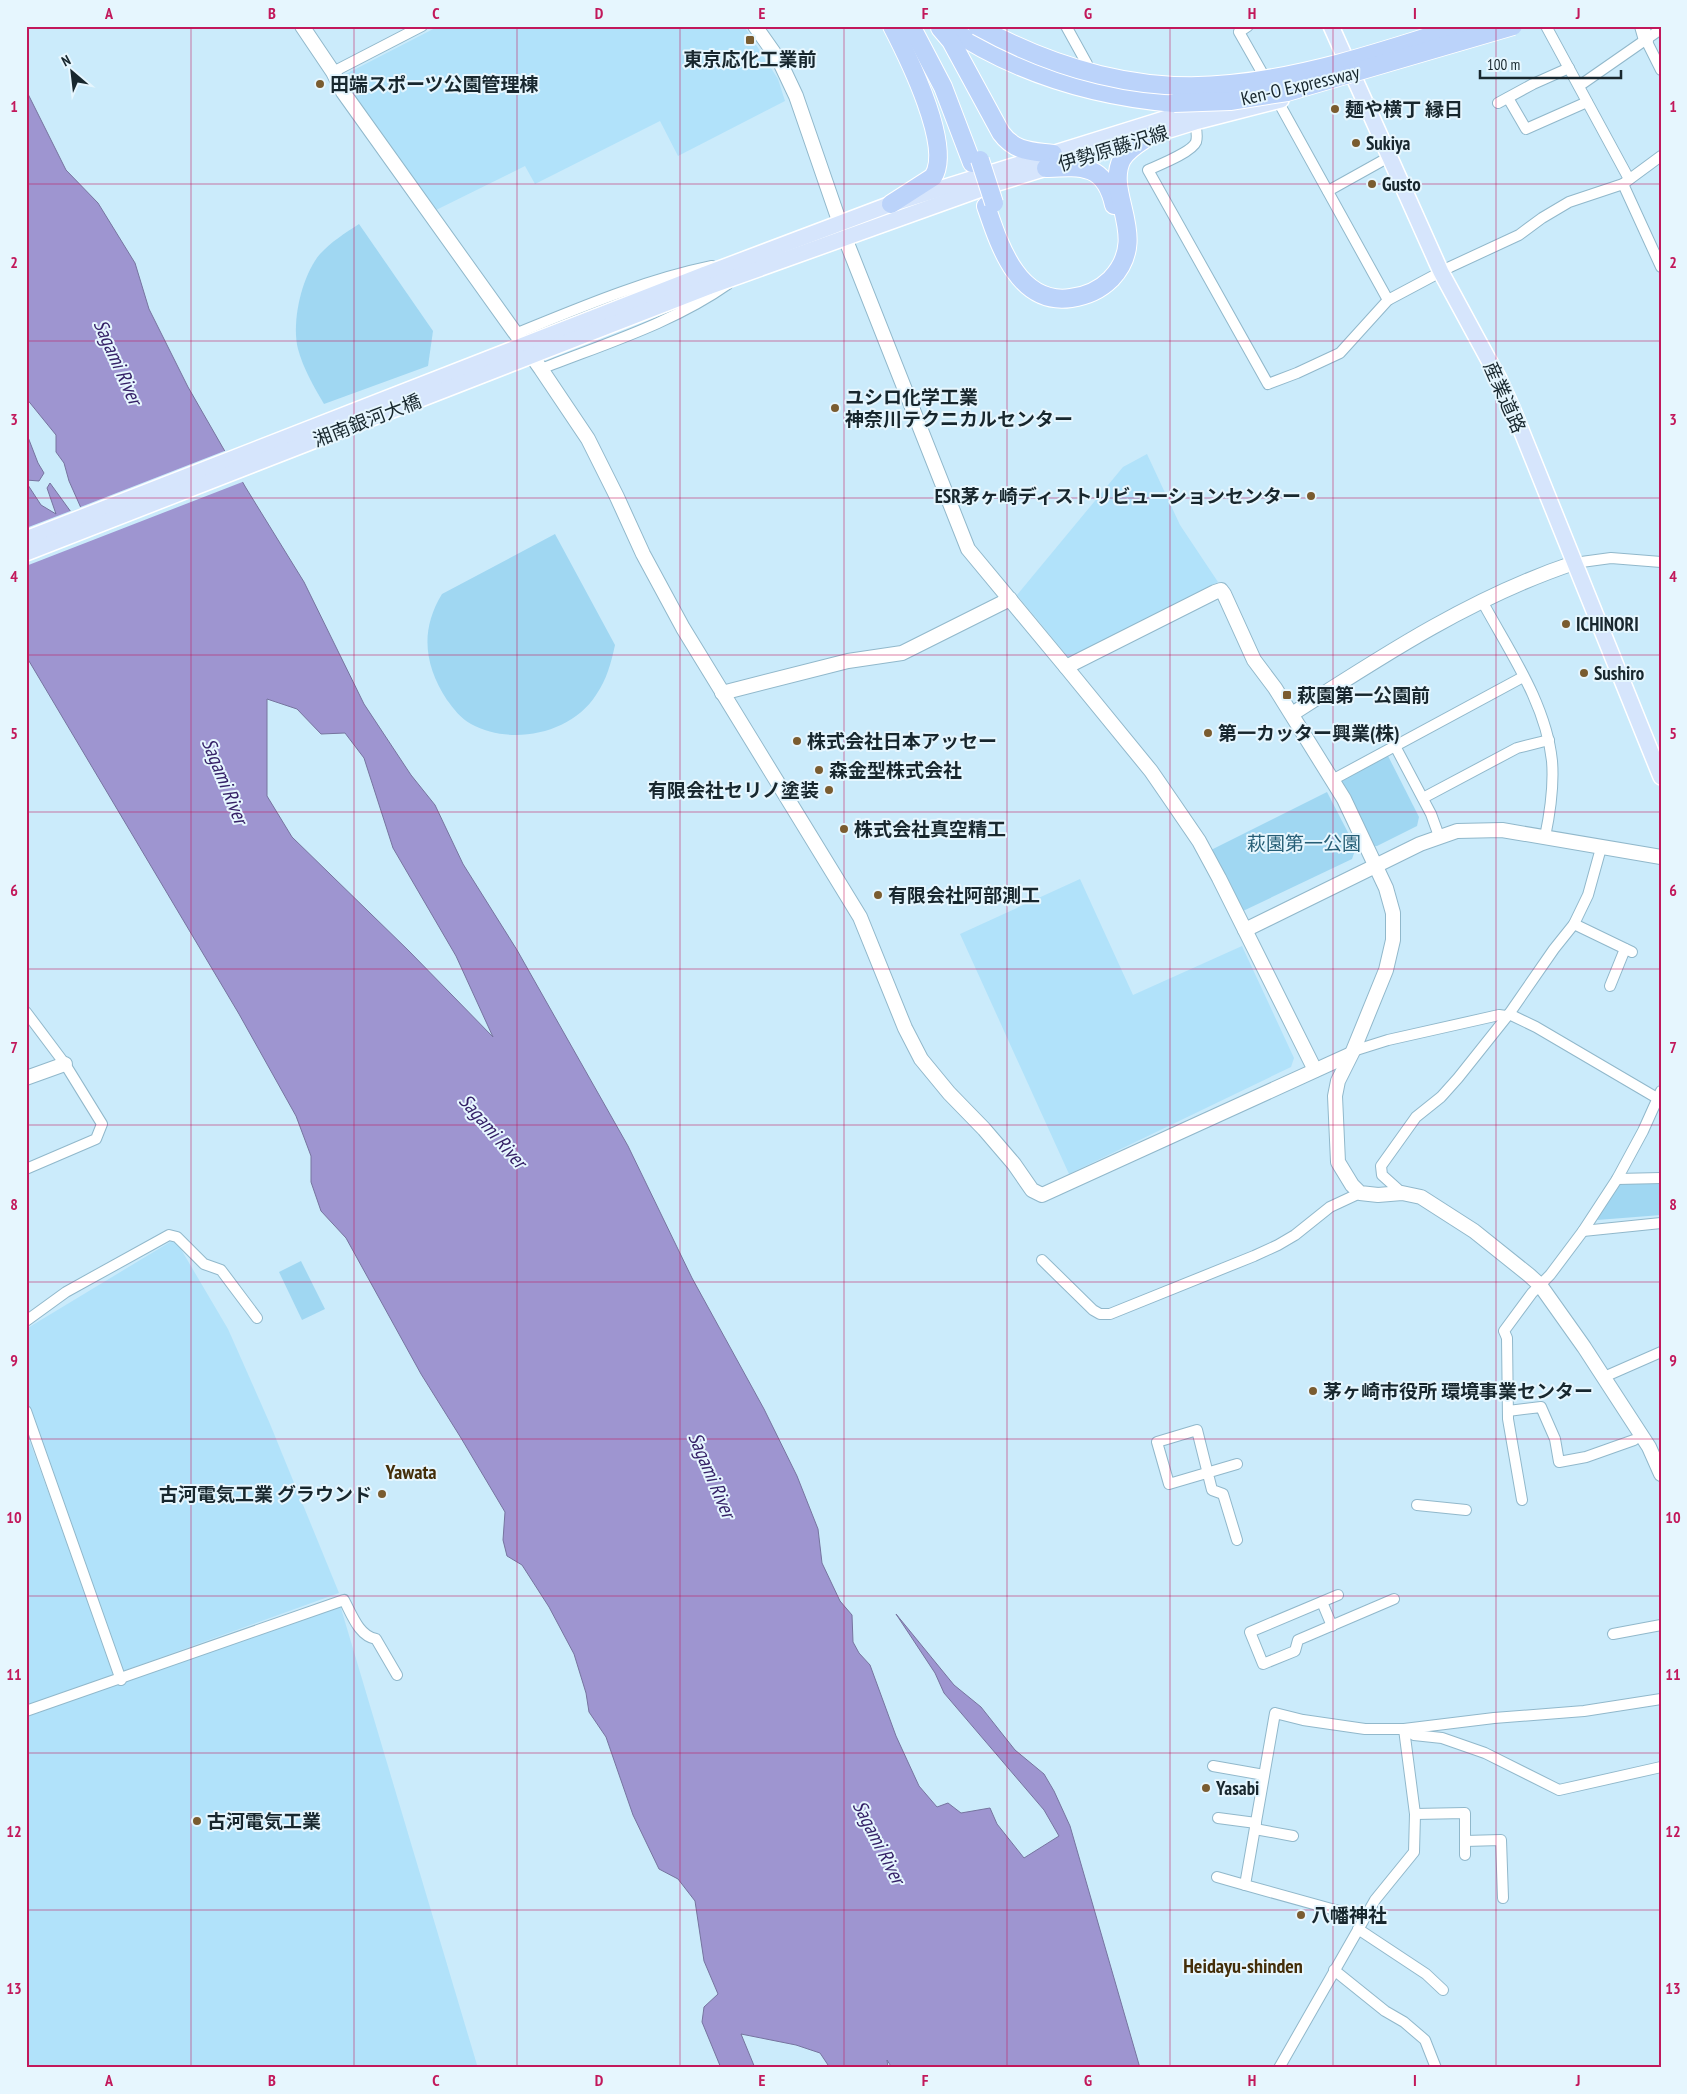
<svg xmlns="http://www.w3.org/2000/svg" width="1687" height="2094" font-family="'PT Sans Narrow','Noto Sans JP',sans-serif">
  <rect width="100%" height="100%" fill="#cbebfb"/>
  <g fill="#b1e2fa">
    <polygon points="439,26 744,26 778,79 785,101 678,156 660,121 535,184 525,166 432,212 357,106 342,76"/>
    <polygon points="1147,454 1180,525 1218,582 1072,657 1068,657 1017,595 1123,467"/>
    <polygon points="1080,879 1133,995 1242,946 1294,1058 1291,1067 1069,1174 960,934"/>
    <polygon points="175,1239 228,1329 270,1424 339,1593 123,1671 26,1399 26,1329"/>
    <polygon points="26,1431 115,1675 26,1706"/>
    <polygon points="340,1605 477,2065 470,2068 26,2068 26,1717"/>
  </g>
  <g fill="#a0d7f2">
    <path d="M359,224L433,331L428,366L324,404C314,387 303,368 298,349C291,322 302,275 320,254C331,242 345,233 359,224Z"/>
    <path d="M555,534L615,645C611,663 607,679 596,695C571,734 511,746 471,724C461,719 453,708 447,700C424,665 420,630 442,594Z"/>
    <polygon points="1386,752 1419,817 1417,826 1377,846 1371,846 1338,779"/>
    <polygon points="1327,792 1356,848 1352,859 1243,911 1211,850"/>
    <polygon points="1624,1182 1661,1182 1661,1215 1597,1220 1596,1217 1617,1186"/>
    <polygon points="301,1261 325,1309 302,1320 279,1272"/>
  </g>
  <g fill="#9e95d0" stroke="#76749f" fill-rule="evenodd">
    <path d="M26,90L66,170L98,203L135,263L149,309L188,387L246,488L304,582L364,704L411,775L435,805L463,864L517,950L628,1146L692,1278L764,1409L797,1476L818,1529L822,1563L840,1601L852,1615L853,1642L859,1653L870,1665L896,1736L919,1786L937,1807L948,1803L961,1813L990,1808L997,1824L1024,1858L1059,1836L1044,1810L944,1693L935,1673L896,1614L954,1685L981,1707L1015,1750L1044,1774L1054,1791L1070,1826L1140,2068H892L887,2060L888,2068H830L820,2053L796,2045L741,2034L755,2068H721L702,2022L704,2007L718,1994L704,1961L695,1901L678,1879L659,1869L633,1815L606,1737L589,1712L586,1693L574,1654L549,1607L522,1565L507,1556L503,1540L505,1512L461,1438L421,1374L346,1238L321,1211L311,1182V1156L296,1116L239,1014L26,656V482L41,505L56,514L47,488L50,483L79,523L89,526L69,481L64,463L56,452V435L26,398ZM267,699L297,709L321,734L345,733L364,758L393,848L456,956L493,1037L409,951L292,837L267,796Z"/>
    <polygon points="26,432 38,463 44,473 39,481 26,480"/>
  </g>
  <polygon fill="#cbebfb" points="227,450 245,481 26,566 26,528 73,510 80,521 85,522 78,508"/>
  <g fill="none" stroke-linecap="round" stroke-linejoin="round">
    <defs>
      <g id="street">
        <polyline points="1066,26 1087,64"/>
        <polyline points="1248,26 1239,32 1268,83"/>
        <polyline points="1546,26 1629,179"/>
        <polyline points="1646,40 1661,70"/>
        <polyline points="333,72 422,26"/>
        <polyline points="1579,86 1661,29"/>
        <polyline points="1275,96 1388,300"/>
        <polyline points="1508,98 1526,129 1587,102"/>
        <polyline points="1498,103 1533,84 1569,68"/>
        <path d="M1195,122C1196,128 1198,136 1196,142C1192,152 1159,165 1148,170L1268,384L1297,373L1340,353L1388,300L1450,267L1519,235L1542,218L1569,202L1623,184L1661,156"/>
        <polyline points="1623,184 1661,267"/>
        <polyline points="1328,191 1389,157"/>
        <path d="M515,334C579,308 644,280 712,266"/>
        <path d="M541,369C604,344 673,323 728,284"/>
        <polyline points="1574,563 1611,558 1661,562"/>
        <path d="M1482,601C1509,651 1546,703 1552,761C1554,785 1550,813 1545,837"/>
        <polyline points="1395,746 1431,814 1439,836"/>
        <polyline points="1334,779 1523,677"/>
        <polyline points="1423,798 1517,748 1549,740"/>
        <polyline points="1574,924 1632,952"/>
        <polyline points="1610,986 1625,949"/>
        <polyline points="26,1012 65,1064 102,1124 96,1139 26,1169"/>
        <polyline points="1509,1014 1536,1027 1657,1098"/>
        <polyline points="1353,1051 1388,1040 1499,1015 1506,1016"/>
        <polyline points="1617,1179 1661,1178"/>
        <polyline points="1402,1193 1382,1175 1381,1166 1416,1117 1441,1097 1458,1078 1509,1014 1554,949 1574,924 1588,895 1601,848"/>
        <polyline points="1583,1231 1661,1223"/>
        <polyline points="1042,1260 1093,1310 1100,1314 1110,1314 1254,1256 1278,1245 1295,1235 1330,1207 1360,1193"/>
        <polyline points="26,1321 66,1292 169,1235 177,1237 204,1264 221,1270 257,1318"/>
        <polyline points="1604,1377 1661,1352"/>
        <polyline points="26,1411 121,1680"/>
        <polyline points="1508,1411 1541,1407 1555,1439 1559,1462 1586,1457 1634,1440"/>
        <polyline points="1237,1464 1169,1484 1157,1442 1197,1430 1212,1490 1223,1494 1237,1540"/>
        <polyline points="1522,1500 1508,1419 1507,1338 1504,1331 1532,1293 1550,1275 1583,1231 1617,1179 1643,1131 1661,1091"/>
        <polyline points="1417,1505 1466,1510"/>
        <polyline points="1338,1595 1250,1632 1263,1664 1295,1651 1298,1640 1394,1599"/>
        <polyline points="1322,1602 1332,1626"/>
        <polyline points="1613,1634 1661,1625"/>
        <path d="M26,1711L344,1600C352,1615 359,1636 376,1639L397,1675"/>
        <polyline points="1404,1729 1414,1735 1442,1738 1485,1753 1559,1790 1661,1767"/>
        <polyline points="1213,1766 1264,1775"/>
        <polyline points="1415,1814 1465,1813 1465,1855"/>
        <polyline points="1218,1818 1256,1823"/>
        <polyline points="1255,1829 1293,1836"/>
        <polyline points="1465,1841 1501,1840 1503,1898"/>
        <polyline points="1217,1877 1245,1885 1275,1713 1303,1720 1365,1729 1404,1729 1494,1718 1584,1711 1661,1699"/>
        <polyline points="1245,1885 1364,1918"/>
        <polyline points="1358,1929 1426,1974 1443,1990"/>
        <polyline points="1334,1970 1385,2011 1404,2022 1425,2040 1436,2068"/>
        <polyline points="1279,2068 1375,1900 1414,1852 1415,1814 1404,1729"/>
      </g>
      <g id="secondary">
        <polyline points="302,26 333,72 343,92 541,369 588,439 617,497 643,554 683,628 860,917 905,1028 921,1059 949,1093 984,1129 1014,1164 1032,1190 1042,1195 1349,1055"/>
        <polyline points="755,26 779,60 796,96 845,238 968,549 1066,667 1151,771 1173,803 1199,841 1219,878 1315,1070"/>
        <polyline points="1642,26 1646,40"/>
        <polyline points="1066,667 1215,592 1221,590 1224,594 1254,660 1275,688 1344,799 1386,888 1393,913 1393,940 1386,970 1353,1051 1338,1081 1335,1096 1338,1162 1352,1185 1360,1193 1378,1195 1402,1193 1421,1197 1474,1231 1529,1275 1540,1285 1584,1347 1649,1447 1661,1474"/>
        <polyline points="722,693 848,661 902,653 1010,599"/>
        <path d="M1292,714C1382,656 1472,597 1574,563"/>
        <polyline points="1245,930 1420,844 1457,831 1502,830 1661,857"/>
        <polyline points="26,1078 65,1064"/>
      </g>
      <g id="primary">
        <polyline points="1331,26 1441,272 1499,379 1513,410 1661,777"/>
        <polyline points="1451,33 1474,26"/>
        <polyline points="703,275 891,204 1209,105"/>
        <polyline points="708,287 998,183 1195,122 1281,100"/>
      </g>
      <g id="highway">
        <polyline points="911,26 943,87 972,163"/>
        <path d="M946,26C1015,73 1092,96 1174,103"/>
        <path d="M940,28L951,41L1001,133C1015,152 1031,151 1053,154"/>
        <path d="M1046,168C1082,166 1105,164 1114,205"/>
        <path d="M891,204L933,177C953,147 908,57 892,26"/>
        <path d="M986,206C999,244 1018,306 1071,298C1086,296 1100,290 1111,279C1151,237 1104,194 1122,159C1128,149 1139,143 1148,137"/>
      </g>
    </defs>
    <use href="#street" stroke="#91b8cb" stroke-width="12"/>
    <use href="#secondary" stroke="#91b8cb" stroke-width="16"/>
    <use href="#primary" stroke="#fff" stroke-width="18"/>
    <use href="#highway" stroke="#fff" stroke-width="20"/>
    <use href="#street" stroke="#fff" stroke-width="10"/>
    <use href="#secondary" stroke="#fff" stroke-width="14"/>
    <use href="#primary" stroke="#d6e5fc" stroke-width="15"/>
    <use href="#highway" stroke="#bbd3fa" stroke-width="18"/>
    <defs>
      <g id="primary-bridge">
        <polyline points="26,539 703,275"/>
        <polyline points="26,553 708,287"/>
      </g>
      <g id="highway-bridge">
        <path d="M977,26C1054,69 1142,94 1231,84C1310,76 1387,50 1462,26"/>
        <polyline points="1174,103 1230,101 1287,92 1513,26"/>
        <polyline points="980,160 994,203"/>
      </g>
    </defs>
    <use href="#primary-bridge" stroke="#fff" stroke-width="18" stroke-linecap="butt"/>
    <use href="#highway-bridge" stroke="#fff" stroke-width="20" stroke-linecap="butt"/>
    <use href="#primary-bridge" stroke="#d6e5fc" stroke-width="15"/>
    <use href="#highway-bridge" stroke="#bbd3fa" stroke-width="18"/>
  </g>
  <path fill="none" stroke="#c2185b" stroke-width="1" stroke-opacity="0.55" d="M191,26V2068M354,26V2068M517,26V2068M680,26V2068M844,26V2068M1007,26V2068M1170,26V2068M1333,26V2068M1496,26V2068M26,184H1661M26,341H1661M26,498H1661M26,655H1661M26,812H1661M26,969H1661M26,1125H1661M26,1282H1661M26,1439H1661M26,1596H1661M26,1753H1661M26,1910H1661"/>
  <g fill="#7a5c30" stroke="#e6f6fe" stroke-width="2">
    <rect x="745" y="35" width="10" height="10" rx="2.5"/>
    <circle cx="320" cy="84" r="5"/>
    <circle cx="1335" cy="109" r="5"/>
    <circle cx="1356" cy="143" r="5"/>
    <circle cx="1372" cy="184" r="5"/>
    <circle cx="835" cy="408" r="5"/>
    <circle cx="1311" cy="496" r="5"/>
    <circle cx="1566" cy="624" r="5"/>
    <circle cx="1584" cy="673" r="5"/>
    <rect x="1282" y="690" width="10" height="10" rx="2.5"/>
    <circle cx="1208" cy="733" r="5"/>
    <circle cx="797" cy="741" r="5"/>
    <circle cx="819" cy="770" r="5"/>
    <circle cx="829" cy="790" r="5"/>
    <circle cx="844" cy="829" r="5"/>
    <circle cx="878" cy="895" r="5"/>
    <circle cx="1313" cy="1391" r="5"/>
    <circle cx="382" cy="1494" r="5"/>
    <circle cx="1206" cy="1788" r="5"/>
    <circle cx="197" cy="1821" r="5"/>
    <circle cx="1301" cy="1915" r="5"/>
  </g>
  <g text-anchor="middle" dominant-baseline="central" stroke-width="4" stroke-linejoin="round" paint-order="stroke">
    <g font-size="19" font-weight="bold" fill="#18272e" stroke="#e6f6fe" text-anchor="start">
      <text x="750" y="59" text-anchor="middle">東京応化工業前</text>
      <text x="330" y="84">田端スポーツ公園管理棟</text>
      <text x="1345" y="109">麺や横丁 縁日</text>
      <text x="1366" y="143">Sukiya</text>
      <text x="1382" y="184">Gusto</text>
      <text x="845" y="397">ユシロ化学工業<tspan x="845" dy="22">神奈川テクニカルセンター</tspan></text>
      <text x="1301" y="496" text-anchor="end">ESR茅ヶ崎ディストリビューションセンター</text>
      <text x="1576" y="624">ICHINORI</text>
      <text x="1594" y="673">Sushiro</text>
      <text x="1297" y="695">萩園第一公園前</text>
      <text x="1218" y="733">第一カッター興業(株)</text>
      <text x="807" y="741">株式会社日本アッセー</text>
      <text x="829" y="770">森金型株式会社</text>
      <text x="819" y="790" text-anchor="end">有限会社セリノ塗装</text>
      <text x="854" y="829">株式会社真空精工</text>
      <text x="888" y="895">有限会社阿部測工</text>
      <text x="1323" y="1391">茅ヶ崎市役所 環境事業センター</text>
      <text x="372" y="1494" text-anchor="end">古河電気工業 グラウンド</text>
      <text x="1216" y="1788">Yasabi</text>
      <text x="207" y="1821">古河電気工業</text>
      <text x="1311" y="1915">八幡神社</text>
    </g>
    <g font-size="19" fill="#18272e" stroke="#e6f6fe">
      <text transform="translate(1300 85) rotate(-13)">Ken-O Expressway</text>
      <text transform="translate(1113 148) rotate(-17)">伊勢原藤沢線</text>
      <text transform="translate(1505 397) rotate(66)">産業道路</text>
      <text transform="translate(367 420) rotate(-21)">湘南銀河大橋</text>
    </g>
    <g font-size="19" fill="#265e76" stroke="#e6f6fe">
      <text x="1304" y="843">萩園第一公園</text>
    </g>
    <g font-size="20" font-style="italic" fill="#352167" stroke="#e6f6fe">
      <text transform="translate(118 362) rotate(66)">Sagami River</text>
      <text transform="translate(225 781) rotate(68)">Sagami River</text>
      <text transform="translate(493 1131) rotate(49)">Sagami River</text>
      <text transform="translate(712 1475) rotate(67)">Sagami River</text>
      <text transform="translate(879 1842) rotate(63)">Sagami River</text>
    </g>
    <g font-size="20" font-weight="bold" fill="#442e09" stroke="#e6f6fe">
      <text x="411" y="1472">Yawata</text>
      <text x="1243" y="1966">Heidayu-shinden</text>
    </g>
  </g>
  <rect width="1687" height="2094" fill="none" stroke="#e6f6fe" stroke-width="55"/>
  <g transform="translate(72 72) rotate(332)" stroke="#e6f6fe" stroke-width="4" paint-order="stroke">
  <path d="M0-4L9 19L0 12L-9 19Z" fill="#18272e"/>
  <text y="-8" font-size="14" font-weight="bold" text-anchor="middle" fill="#18272e">N</text>
  </g>
  <path d="M1480 70v8h141v-8" fill="none" stroke="#18272e" stroke-width="2.5"/>
  <text x="1487" y="70" font-size="15" fill="#18272e" stroke="#e6f6fe" stroke-width="4" paint-order="stroke">100 m</text>
  <rect x="28" y="28" width="1632" height="2038" fill="none" stroke="#c2185b" stroke-width="2"/>
  <g font-size="16" text-anchor="middle" font-weight="bold" fill="#c2185b">
    <text x="109" y="19">A</text>
    <text x="272" y="19">B</text>
    <text x="436" y="19">C</text>
    <text x="599" y="19">D</text>
    <text x="762" y="19">E</text>
    <text x="925" y="19">F</text>
    <text x="1088" y="19">G</text>
    <text x="1252" y="19">H</text>
    <text x="1415" y="19">I</text>
    <text x="1578" y="19">J</text>
    <text x="14" y="112">1</text>
    <text x="1673" y="112">1</text>
    <text x="14" y="268">2</text>
    <text x="1673" y="268">2</text>
    <text x="14" y="425">3</text>
    <text x="1673" y="425">3</text>
    <text x="14" y="582">4</text>
    <text x="1673" y="582">4</text>
    <text x="14" y="739">5</text>
    <text x="1673" y="739">5</text>
    <text x="14" y="896">6</text>
    <text x="1673" y="896">6</text>
    <text x="14" y="1053">7</text>
    <text x="1673" y="1053">7</text>
    <text x="14" y="1210">8</text>
    <text x="1673" y="1210">8</text>
    <text x="14" y="1366">9</text>
    <text x="1673" y="1366">9</text>
    <text x="14" y="1523">10</text>
    <text x="1673" y="1523">10</text>
    <text x="14" y="1680">11</text>
    <text x="1673" y="1680">11</text>
    <text x="14" y="1837">12</text>
    <text x="1673" y="1837">12</text>
    <text x="14" y="1994">13</text>
    <text x="1673" y="1994">13</text>
    <text x="109" y="2086">A</text>
    <text x="272" y="2086">B</text>
    <text x="436" y="2086">C</text>
    <text x="599" y="2086">D</text>
    <text x="762" y="2086">E</text>
    <text x="925" y="2086">F</text>
    <text x="1088" y="2086">G</text>
    <text x="1252" y="2086">H</text>
    <text x="1415" y="2086">I</text>
    <text x="1578" y="2086">J</text>
  </g>
</svg>
